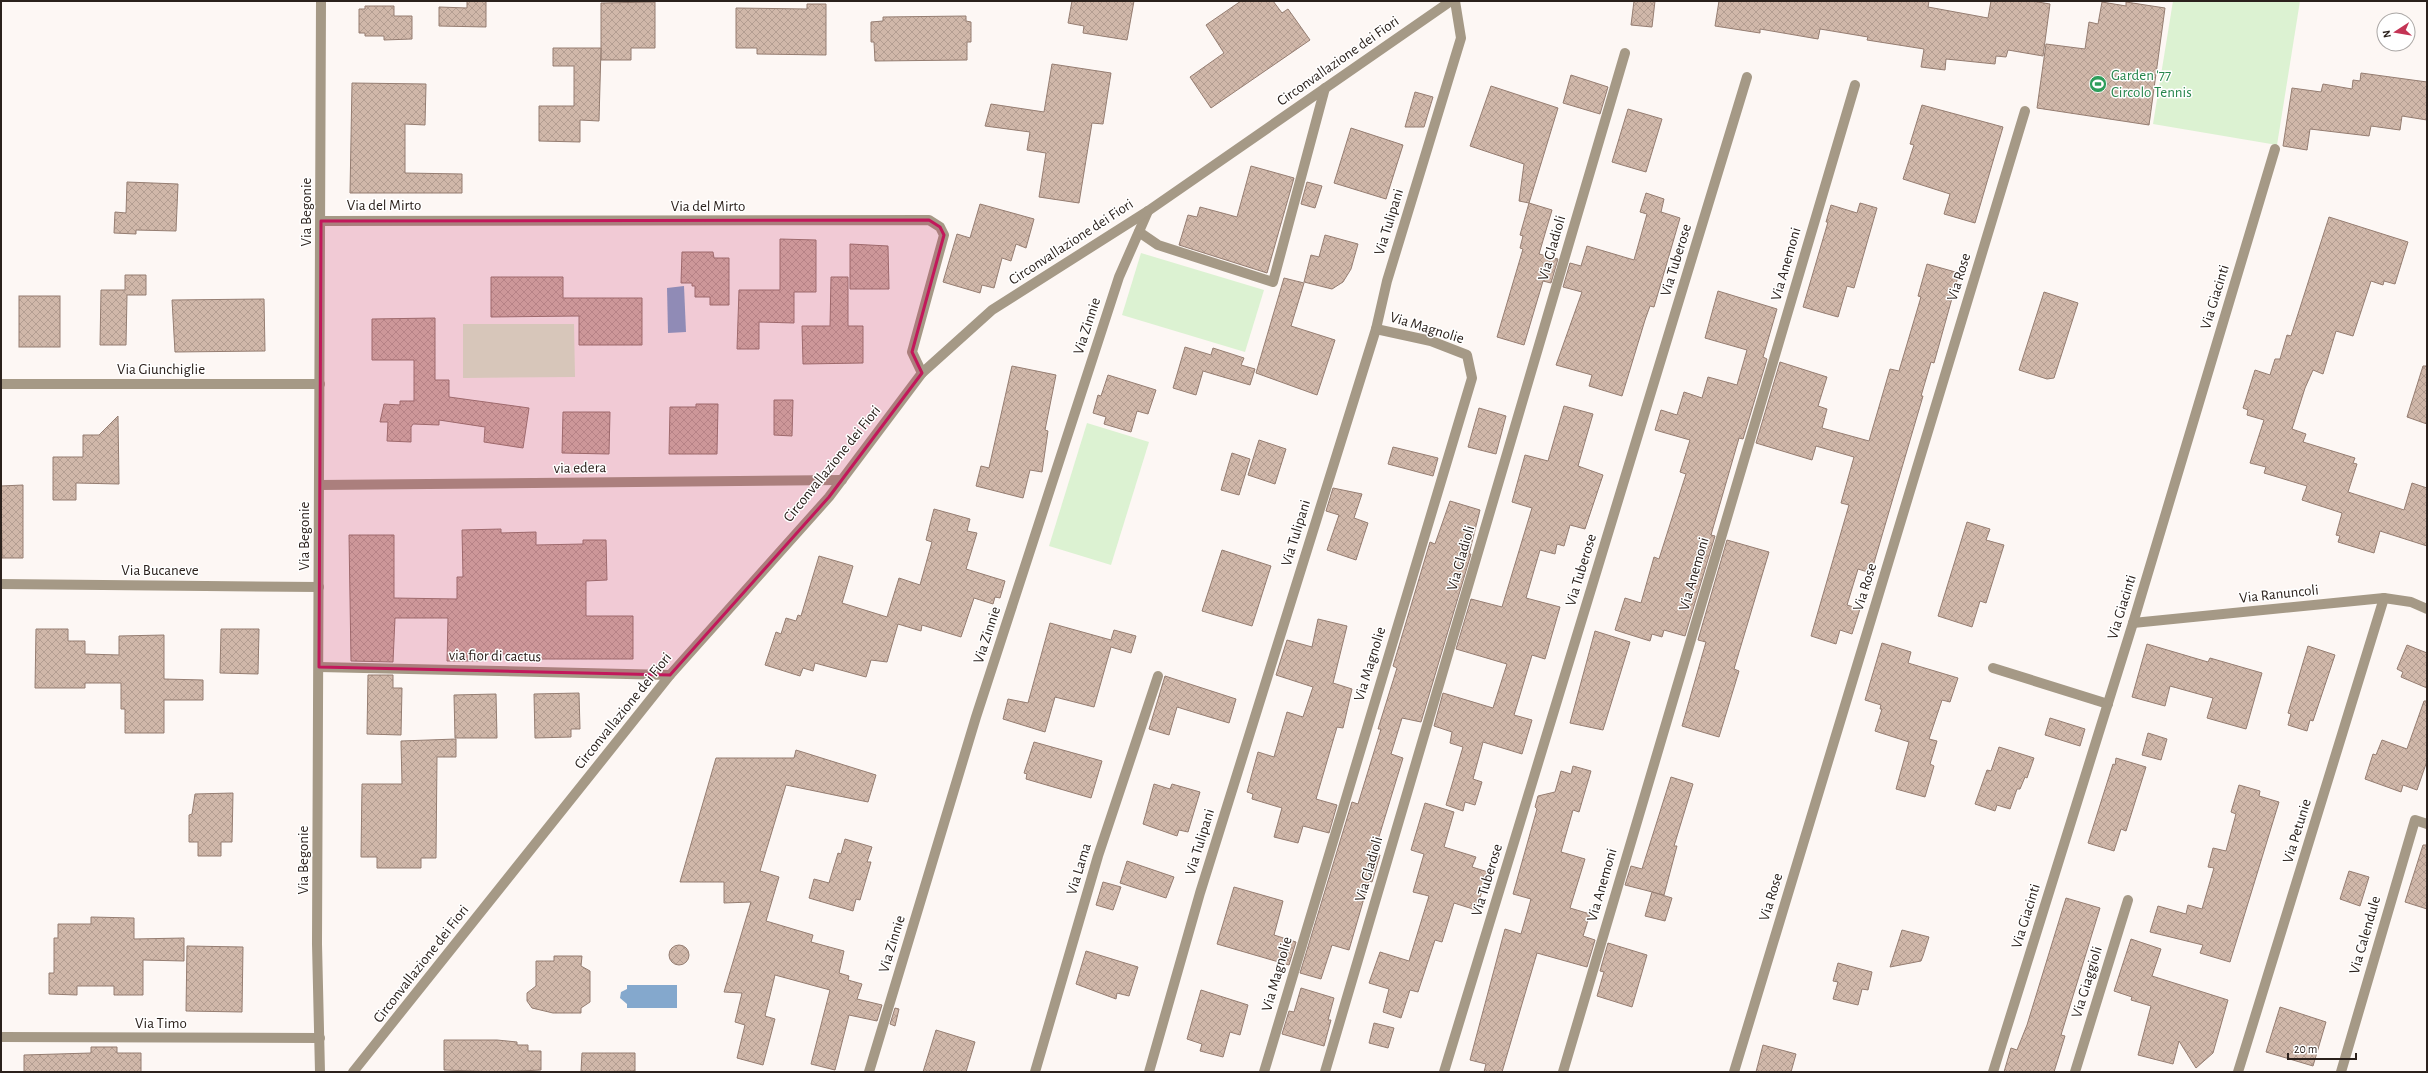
<svg xmlns="http://www.w3.org/2000/svg" width="2428" height="1073" font-family="'Alegreya Sans',sans-serif">
  <defs>
    <pattern id="building-cross-hatch" width="8" height="8" patternUnits="userSpaceOnUse"><rect width="8" height="8" fill="#d0b7a9"/><path d="M0 0l8 8M0 8l8-8" fill="none" stroke="#b39d91"/></pattern>
  </defs>
  <rect width="100%" height="100%" fill="#fdf7f4"/>
  <g fill="#dcf2d2">
    <polygon points="2173,1 2300,1 2277,145 2153,124"/>
    <polygon points="1141,253 1264,290 1245,352 1122,315"/>
    <polygon points="463,324 574,324 575,377 463,378"/>
    <polygon points="1087,423 1149,442 1111,565 1049,546"/>
  </g>
  <g fill="#84a8cd">
    <polygon points="684,286 686,332 668,333 667,288"/>
    <polygon points="627,985 677,985 677,1008 627,1008 627,1004 620,998 621,992 627,989"/>
  </g>
  <g fill="url(#building-cross-hatch)" stroke="#957d71">
    <polygon points="467,1 486,1 486,27 439,26 439,7 467,8"/>
    <polygon points="1072,1 1134,1 1127,40 1083,33 1084,26 1068,23"/>
    <polygon points="1241,1 1273,1 1282,13 1288,9 1310,40 1211,108 1190,77 1224,53 1206,25"/>
    <polygon points="1634,1 1655,1 1652,27 1631,25"/>
    <polygon points="1719,1 1929,1 1928,7 1988,18 1991,1 2032,1 2050,4 2043,56 2008,50 2006,57 1996,56 1995,64 1946,59 1945,70 1921,67 1924,49 1867,40 1868,37 1820,29 1818,39 1760,29 1760,33 1715,26"/>
    <polygon points="655,2 655,48 631,48 631,60 601,60 601,3"/>
    <polygon points="2102,2 2126,6 2126,2 2165,8 2149,125 2037,108 2046,44 2085,49 2089,22 2098,24"/>
    <polygon points="807,4 826,4 826,55 757,54 757,48 736,48 736,8 807,9"/>
    <polygon points="365,6 394,6 394,16 412,16 412,39 384,40 384,36 365,36 365,33 359,33 359,9 365,9"/>
    <polygon points="966,16 966,21 971,22 971,42 967,42 967,60 875,61 874,42 871,42 871,22 883,21 883,17"/>
    <polygon points="553,48 601,48 599,121 580,120 580,142 539,141 539,106 574,106 574,66 553,66"/>
    <polygon points="1052,64 1111,73 1103,124 1092,123 1079,203 1039,197 1046,153 1027,150 1030,132 985,126 991,104 1044,112"/>
    <polygon points="2361,73 2427,82 2427,120 2402,116 2400,130 2371,126 2369,136 2310,129 2307,150 2283,146 2292,88 2321,92 2323,84 2352,89 2353,80 2360,81"/>
    <polygon points="1571,75 1608,87 1600,114 1563,103"/>
    <polygon points="352,83 426,84 425,125 405,124 405,173 462,174 462,193 350,193"/>
    <polygon points="1491,86 1558,108 1529,203 1552,210 1539,254 1558,259 1551,283 1543,281 1524,345 1497,337 1523,249 1520,248 1523,236 1520,235 1529,203 1519,201 1524,164 1470,146"/>
    <polygon points="1415,92 1433,97 1424,127 1405,127"/>
    <polygon points="1922,105 2003,127 1975,223 1944,214 1950,194 1903,179 1914,145 1910,144"/>
    <polygon points="1628,109 1662,119 1646,172 1612,162"/>
    <polygon points="1351,128 1403,145 1386,199 1334,183"/>
    <polygon points="1251,166 1294,178 1267,273 1179,245 1188,215 1197,217 1200,207 1237,217"/>
    <polygon points="127,182 178,184 176,231 136,230 136,234 114,233 115,212 126,213"/>
    <polygon points="1307,182 1322,186 1315,208 1301,204"/>
    <polygon points="1646,193 1664,199 1661,212 1680,218 1654,307 1650,306 1645,320 1622,396 1589,386 1592,375 1556,365 1582,292 1563,287 1570,263 1581,266 1587,246 1634,260 1647,214 1640,212"/>
    <polygon points="1860,203 1877,208 1854,288 1847,286 1838,317 1803,307 1828,222 1826,222 1831,205 1857,213"/>
    <polygon points="980,204 1034,219 1026,248 1016,244 1011,261 1002,258 994,288 982,285 980,293 943,282 957,234 970,238"/>
    <polygon points="2329,217 2408,242 2395,284 2384,281 2383,285 2371,281 2353,336 2336,331 2323,374 2313,370 2305,388 2292,429 2306,434 2303,442 2355,458 2353,463 2357,464 2348,492 2404,510 2412,483 2427,488 2427,546 2380,531 2374,553 2338,542 2340,536 2336,535 2342,513 2302,500 2307,486 2264,473 2266,467 2250,463 2264,420 2247,415 2248,410 2243,408 2255,370 2270,375 2275,359 2280,359 2287,335 2291,336"/>
    <polygon points="1325,235 1358,244 1351,269 1343,282 1332,289 1304,282 1311,255 1319,257"/>
    <polygon points="780,239 816,240 816,292 794,292 794,323 759,322 759,349 737,349 739,290 780,290"/>
    <polygon points="850,244 888,246 889,289 850,289"/>
    <polygon points="682,252 713,252 714,258 729,258 729,305 710,305 710,297 695,297 695,286 692,286 692,283 681,283"/>
    <polygon points="1927,264 1959,273 1934,363 1931,362 1921,396 1923,396 1871,573 1858,569 1847,605 1860,609 1852,634 1840,630 1836,644 1811,636 1849,505 1841,503 1854,457 1816,446 1812,460 1756,443 1780,362 1827,377 1818,406 1827,409 1822,428 1869,441 1890,369 1899,371 1921,297 1918,296"/>
    <polygon points="125,275 146,275 146,295 127,295 126,345 100,345 101,290 125,290"/>
    <polygon points="491,277 563,277 563,298 642,298 642,345 579,345 579,316 491,317"/>
    <polygon points="831,277 848,277 848,326 863,326 863,363 803,364 802,326 830,326"/>
    <polygon points="1284,278 1304,283 1291,326 1335,340 1317,395 1256,373"/>
    <polygon points="1718,291 1777,309 1763,357 1767,359 1743,439 1739,438 1711,535 1715,536 1685,636 1664,630 1662,637 1652,634 1650,641 1615,630 1625,598 1641,603 1654,557 1659,559 1686,474 1680,472 1690,440 1655,430 1661,410 1677,415 1684,392 1702,398 1708,377 1737,385 1747,350 1705,338"/>
    <polygon points="2044,292 2078,303 2054,378 2047,379 2019,370"/>
    <rect x="19" y="296" width="41" height="51"/>
    <polygon points="264,299 265,351 175,352 172,300"/>
    <polygon points="435,318 435,380 449,380 449,397 529,408 523,448 484,442 485,427 439,420 439,425 413,424 411,427 411,442 387,441 388,422 380,422 384,404 400,405 400,401 414,401 414,360 372,360 372,319"/>
    <polygon points="1185,347 1211,355 1213,348 1244,358 1241,365 1255,369 1250,385 1203,371 1196,395 1173,388"/>
    <polygon points="1012,366 1056,375 1045,430 1048,431 1042,472 1030,470 1023,498 976,486 981,466 989,468"/>
    <polygon points="2423,366 2427,366 2427,424 2407,417"/>
    <polygon points="1108,375 1156,390 1148,414 1137,411 1131,432 1104,424 1106,417 1093,413 1098,395 1101,396"/>
    <polygon points="774,400 793,400 792,436 774,435"/>
    <polygon points="696,404 718,404 717,454 669,454 670,407 696,407"/>
    <polygon points="1564,406 1593,414 1578,466 1603,475 1585,529 1570,525 1564,546 1557,544 1555,554 1540,550 1526,598 1560,607 1545,659 1532,655 1514,715 1532,720 1522,754 1483,742 1473,779 1482,782 1475,805 1465,802 1463,811 1446,805 1463,747 1450,743 1452,732 1434,726 1443,693 1493,708 1507,664 1456,649 1471,599 1502,607 1532,508 1512,502 1525,455 1548,461"/>
    <polygon points="1479,408 1506,416 1496,454 1468,447"/>
    <polygon points="563,412 610,412 609,454 562,453"/>
    <polygon points="118,416 119,484 76,483 76,500 53,500 53,457 83,457 83,435 99,435"/>
    <polygon points="1259,440 1286,449 1275,484 1248,475"/>
    <polygon points="1393,447 1438,458 1433,476 1388,464"/>
    <polygon points="1232,453 1250,459 1239,495 1221,490"/>
    <polygon points="23,485 23,558 2,558 1,486"/>
    <polygon points="1333,488 1362,494 1354,518 1368,523 1356,560 1327,550 1339,515 1326,511"/>
    <polygon points="1450,501 1480,510 1469,554 1471,554 1421,722 1402,718 1391,754 1403,758 1374,853 1380,855 1372,882 1369,881 1349,950 1332,945 1321,979 1300,973 1352,802 1358,804 1381,729 1378,729 1397,668 1393,666 1430,542 1435,544"/>
    <polygon points="934,509 970,519 967,531 977,533 966,569 1005,581 1000,598 995,597 993,604 974,598 961,637 922,625 921,631 898,624 887,662 871,660 866,677 815,663 813,671 803,668 800,676 765,665 776,632 781,634 786,618 796,621 798,615 801,616 819,556 853,566 842,603 887,617 899,578 920,585 932,542 926,540"/>
    <polygon points="1967,522 1990,529 1986,540 2004,545 1986,603 1980,601 1972,627 1938,616"/>
    <polygon points="501,529 501,533 536,532 536,545 583,544 583,540 606,540 607,580 586,581 586,616 633,616 633,659 518,659 518,654 480,654 480,661 447,661 448,618 395,618 393,662 351,661 349,535 394,535 394,598 457,599 457,577 463,577 462,530"/>
    <polygon points="1727,540 1769,552 1734,669 1739,671 1719,737 1682,726 1706,642 1698,640"/>
    <polygon points="1222,550 1271,566 1252,626 1202,611"/>
    <polygon points="1318,619 1347,626 1333,683 1352,689 1343,728 1337,727 1316,799 1337,805 1329,833 1303,826 1298,843 1274,837 1282,808 1252,799 1253,794 1247,792 1258,752 1274,757 1287,712 1303,717 1313,687 1276,675 1287,640 1312,647"/>
    <polygon points="1050,623 1111,640 1114,630 1136,636 1131,653 1111,647 1094,707 1055,697 1045,732 1003,719 1008,699 1028,703"/>
    <polygon points="36,629 68,629 68,641 85,641 85,654 119,655 119,636 164,635 164,679 203,680 203,700 164,700 164,733 125,733 125,709 121,709 121,683 85,683 85,688 35,688"/>
    <polygon points="221,629 259,629 258,674 220,673"/>
    <polygon points="1595,631 1630,642 1603,730 1570,723"/>
    <polygon points="1882,643 1911,652 1908,663 1958,678 1950,702 1942,700 1929,739 1937,741 1930,764 1934,766 1925,797 1896,789 1909,742 1875,731 1882,709 1880,709 1881,705 1865,700"/>
    <polygon points="2147,644 2208,662 2210,658 2262,673 2246,729 2207,718 2213,698 2170,686 2165,706 2132,697"/>
    <polygon points="2407,645 2427,653 2427,688 2401,677 2403,672 2397,669"/>
    <polygon points="2308,646 2335,655 2313,721 2310,720 2307,731 2288,725 2291,714 2288,713"/>
    <polygon points="368,675 393,675 393,688 402,688 401,735 367,734"/>
    <polygon points="1165,676 1236,699 1229,723 1177,707 1169,735 1149,729"/>
    <polygon points="579,693 580,729 571,729 571,737 535,738 534,694"/>
    <polygon points="496,694 497,738 455,738 454,695"/>
    <polygon points="2424,701 2427,701 2427,761 2417,790 2403,785 2401,792 2365,779 2373,754 2376,755 2382,740 2407,749"/>
    <polygon points="2050,718 2085,729 2080,746 2045,735"/>
    <polygon points="2148,733 2167,739 2161,760 2142,755"/>
    <polygon points="456,739 456,757 437,757 436,858 421,858 421,868 377,868 377,857 361,857 362,784 402,784 401,741"/>
    <polygon points="1034,742 1102,761 1091,798 1026,779 1027,774 1024,773"/>
    <polygon points="1999,747 2034,758 2027,778 2025,777 2020,789 2017,789 2010,809 1997,805 1995,811 1975,804 1987,770 1991,771"/>
    <polygon points="796,750 876,775 868,802 786,785 760,871 779,877 766,921 813,935 811,942 844,951 839,973 849,976 848,980 862,984 857,999 882,1005 877,1021 849,1015 835,1070 811,1064 830,990 775,975 765,1016 775,1019 763,1065 737,1058 745,1025 735,1022 742,993 724,992 751,902 724,903 724,882 680,882 716,758 794,758"/>
    <polygon points="2116,758 2146,767 2126,831 2121,829 2114,851 2088,843 2113,764 2115,765"/>
    <polygon points="1573,766 1591,771 1579,812 1573,810 1561,852 1585,859 1570,908 1590,914 1583,936 1595,940 1587,967 1537,953 1502,1072 1484,1072 1486,1064 1470,1060 1505,929 1521,934 1531,899 1513,894 1537,809 1535,807 1538,796 1555,792 1561,771 1571,774"/>
    <polygon points="1671,777 1693,784 1674,846 1677,846 1664,895 1625,885 1631,866 1642,869"/>
    <polygon points="1154,784 1170,789 1172,784 1200,792 1188,832 1179,830 1177,836 1143,824"/>
    <polygon points="2239,785 2260,791 2259,796 2279,802 2230,962 2200,953 2203,945 2150,932 2158,906 2186,914 2188,905 2202,909 2214,868 2208,867 2213,848 2226,851 2236,814 2231,812"/>
    <polygon points="233,793 232,842 221,842 221,856 198,856 198,842 189,842 189,815 192,814 195,794"/>
    <polygon points="1425,803 1454,812 1444,847 1476,857 1472,867 1488,872 1476,910 1454,903 1442,942 1435,940 1418,992 1410,990 1401,1018 1383,1012 1389,989 1369,983 1380,952 1409,961 1429,896 1413,892 1424,854 1411,850"/>
    <polygon points="845,839 872,847 867,862 871,862 860,900 856,899 853,911 809,898 814,879 829,883 838,853 841,854"/>
    <polygon points="2423,845 2427,845 2427,909 2405,902"/>
    <polygon points="1127,861 1174,877 1166,898 1120,883"/>
    <polygon points="2349,871 2369,877 2360,906 2340,899"/>
    <polygon points="1103,882 1121,887 1113,910 1096,905"/>
    <polygon points="1234,887 1283,901 1274,935 1296,942 1289,965 1217,944"/>
    <polygon points="1652,892 1672,898 1665,921 1645,916"/>
    <polygon points="2066,898 2100,908 2061,1035 2065,1036 2054,1072 2004,1072 2011,1048 2017,1050 2027,1025"/>
    <polygon points="91,917 134,918 134,939 184,938 184,961 143,960 143,995 114,995 114,986 77,986 77,995 49,994 49,973 54,973 54,938 58,938 58,924 91,924"/>
    <polygon points="1902,930 1929,937 1923,956 1921,961 1890,967"/>
    <polygon points="2131,939 2161,949 2152,976 2228,1000 2213,1053 2196,1068 2179,1041 2173,1064 2138,1055 2151,1006 2131,1000 2132,997 2114,991"/>
    <polygon points="1608,943 1647,955 1632,1007 1597,996 1604,972 1600,971"/>
    <circle cx="679" cy="955" r="10"/>
    <polygon points="187,946 243,947 242,1012 186,1011"/>
    <polygon points="1086,951 1138,967 1129,996 1117,993 1116,999 1076,984"/>
    <polygon points="554,956 582,956 581,966 590,971 590,1002 581,1008 581,1013 553,1013 532,1008 527,1001 527,993 536,986 536,961 554,961"/>
    <polygon points="1838,963 1872,972 1868,990 1862,989 1858,1005 1833,999 1838,982 1833,981"/>
    <polygon points="1301,988 1334,998 1328,1020 1331,1020 1324,1046 1282,1034 1289,1011 1294,1012"/>
    <polygon points="1201,990 1248,1005 1240,1035 1230,1032 1223,1057 1200,1051 1202,1044 1187,1039"/>
    <polygon points="2280,1007 2326,1022 2313,1066 2266,1052"/>
    <polygon points="895,1008 899,1009 895,1026 890,1024"/>
    <polygon points="1374,1023 1394,1028 1388,1048 1369,1043"/>
    <polygon points="936,1030 975,1042 966,1072 923,1072"/>
    <polygon points="444,1040 497,1040 517,1042 517,1045 528,1045 528,1051 541,1051 541,1070 499,1072 444,1070"/>
    <polygon points="1763,1045 1796,1054 1791,1072 1756,1072"/>
    <polygon points="91,1047 117,1047 117,1053 141,1053 141,1072 24,1072 24,1055 91,1053"/>
    <polygon points="582,1053 635,1053 635,1071 581,1072"/>
  </g>
  <g fill="none" stroke-linecap="round" stroke-linejoin="round">
    <g stroke="#a59986" stroke-width="10">
      <polyline points="1139,232 1158,245 1273,282 1325,88"/>
      <polyline points="1993,668 2108,704"/>
    </g>
    <g stroke="#a59986" stroke-width="10">
      <polyline points="321,221 929,220 940,227 944,235 912,352 922,373"/>
      <polyline points="1,384 320,384"/>
      <polyline points="320,485 842,480"/>
      <polyline points="1,584 319,587"/>
      <polyline points="2133,623 2384,598 2411,602 2427,609"/>
      <polyline points="319,667 670,675"/>
      <polyline points="1,1037 320,1038"/>
      <polyline points="320,1072 317,944 321,1"/>
      <polyline points="869,1072 976,717 1119,277 1148,211"/>
      <polyline points="1035,1072 1098,856 1158,676"/>
      <polyline points="1149,1072 1200,893 1376,329 1387,281 1461,38 1455,1"/>
      <polyline points="1264,1072 1472,378 1467,355 1431,341 1376,329"/>
      <polyline points="1325,1072 1625,53"/>
      <polyline points="1444,1072 1747,77"/>
      <polyline points="1563,1072 1855,85"/>
      <polyline points="1734,1072 2025,111"/>
      <polyline points="1993,1072 2133,623 2275,149"/>
      <polyline points="2075,1072 2128,900"/>
      <polyline points="2238,1072 2384,598"/>
      <polyline points="2341,1072 2415,820 2427,824"/>
    </g>
    <polyline stroke="#a59986" stroke-width="10" points="353,1072 670,675 829,497 922,373 992,310 1148,211 1451,1"/>
  </g>
  <path fill="#c2185b" fill-opacity="0.2" stroke="#c2185b" stroke-width="3" stroke-linejoin="round" d="M929,220L940,227L944,235L912,352L922,373L829,497L670,675L319,667L321,221Z"/>
  <defs>
    <symbol id="stadium-disc" viewBox="-11 -11 22 22"><circle r="9.5" fill="#2e9e5b" stroke="#fff"/><path d="M0-5a6.5 5 0 1 0 0 10a6.5 5 0 1 0 0-10ZM-3.5-1.8h7v3.6h-7Z" fill="#fff"/></symbol>
  </defs>
  <g fill-rule="evenodd">
    <use href="#stadium-disc" x="2088" y="74" width="20" height="20"/>
  </g>
  <g text-anchor="middle" dominant-baseline="central" stroke-width="3" stroke-linejoin="round" paint-order="stroke">
    <g font-size="15" fill="#2b211c" stroke="#fff">
      <text transform="translate(1338 61) rotate(-35)">Circonvallazione dei Fiori</text>
      <text x="384" y="205">Via del Mirto</text>
      <text x="708" y="206">Via del Mirto</text>
      <text transform="translate(306 212) rotate(-90)">Via Begonie</text>
      <text transform="translate(1389 222) rotate(-73)">Via Tulipani</text>
      <text transform="translate(1071 242) rotate(-33)">Circonvallazione dei Fiori</text>
      <text transform="translate(1552 248) rotate(-74)">Via Gladioli</text>
      <text transform="translate(1676 260) rotate(-73)">Via Tuberose</text>
      <text transform="translate(1786 264) rotate(-74)">Via Anemoni</text>
      <text transform="translate(1959 277) rotate(-73)">Via Rose</text>
      <text transform="translate(2215 297) rotate(-73)">Via Giacinti</text>
      <text transform="translate(1087 326) rotate(-72)">Via Zinnie</text>
      <text transform="translate(1427 328) rotate(17)">Via Magnolie</text>
      <text x="161" y="369">Via Giunchiglie</text>
      <text transform="translate(832 464) rotate(-51)">Circonvallazione dei Fiori</text>
      <text transform="translate(580 468) rotate(-1)">via edera</text>
      <text transform="translate(1296 533) rotate(-73)">Via Tulipani</text>
      <text transform="translate(304 536) rotate(-90)">Via Begonie</text>
      <text transform="translate(1461 558) rotate(-74)">Via Gladioli</text>
      <text x="160" y="570">Via Bucaneve</text>
      <text transform="translate(1581 570) rotate(-73)">Via Tuberose</text>
      <text transform="translate(1694 574) rotate(-74)">Via Anemoni</text>
      <text transform="translate(1865 587) rotate(-73)">Via Rose</text>
      <text transform="translate(2279 594) rotate(-6)">Via Ranuncoli</text>
      <text transform="translate(2122 607) rotate(-73)">Via Giacinti</text>
      <text transform="translate(987 635) rotate(-72)">Via Zinnie</text>
      <text transform="translate(495 656) rotate(1)">via fior di cactus</text>
      <text transform="translate(1370 664) rotate(-73)">Via Magnolie</text>
      <text transform="translate(623 711) rotate(-51)">Circonvallazione dei Fiori</text>
      <text transform="translate(2297 831) rotate(-73)">Via Petunie</text>
      <text transform="translate(1200 842) rotate(-73)">Via Tulipani</text>
      <text transform="translate(303 860) rotate(-90)">Via Begonie</text>
      <text transform="translate(1079 869) rotate(-73)">Via Lama</text>
      <text transform="translate(1369 869) rotate(-74)">Via Gladioli</text>
      <text transform="translate(1487 880) rotate(-73)">Via Tuberose</text>
      <text transform="translate(1602 885) rotate(-74)">Via Anemoni</text>
      <text transform="translate(1771 897) rotate(-73)">Via Rose</text>
      <text transform="translate(2026 916) rotate(-73)">Via Giacinti</text>
      <text transform="translate(2365 935) rotate(-74)">Via Calendule</text>
      <text transform="translate(892 944) rotate(-73)">Via Zinnie</text>
      <text transform="translate(421 964) rotate(-52)">Circonvallazione dei Fiori</text>
      <text transform="translate(1277 974) rotate(-74)">Via Magnolie</text>
      <text transform="translate(2087 982) rotate(-73)">Via Giaggioli</text>
      <text x="161" y="1023">Via Timo</text>
    </g>
    <g font-size="15" fill="#27864d" stroke="#fff" text-anchor="start">
      <text x="2111" y="75">Garden '77<tspan x="2111" dy="17">Circolo Tennis</tspan></text>
    </g>
  </g>
  <rect width="2428" height="1073" fill="none" stroke="#2b211c" stroke-width="4"/>
  <g transform="translate(2396 32) rotate(258)"><circle r="19" fill="#ffffff" stroke="#aaa6a4"/>
  <path d="M0-3L7 15L0 10L-7 15Z" fill="#c43455"/>
  <text y="-6" font-size="11" font-weight="bold" text-anchor="middle" fill="#2b211c">N</text>
  </g>
  <path d="M2288 1053v6h68v-6" fill="none" stroke="#2b211c" stroke-width="2"/>
  <text x="2294" y="1053" font-size="12" fill="#2b211c" stroke="#ffffff" stroke-width="3" paint-order="stroke">20 m</text>
</svg>
